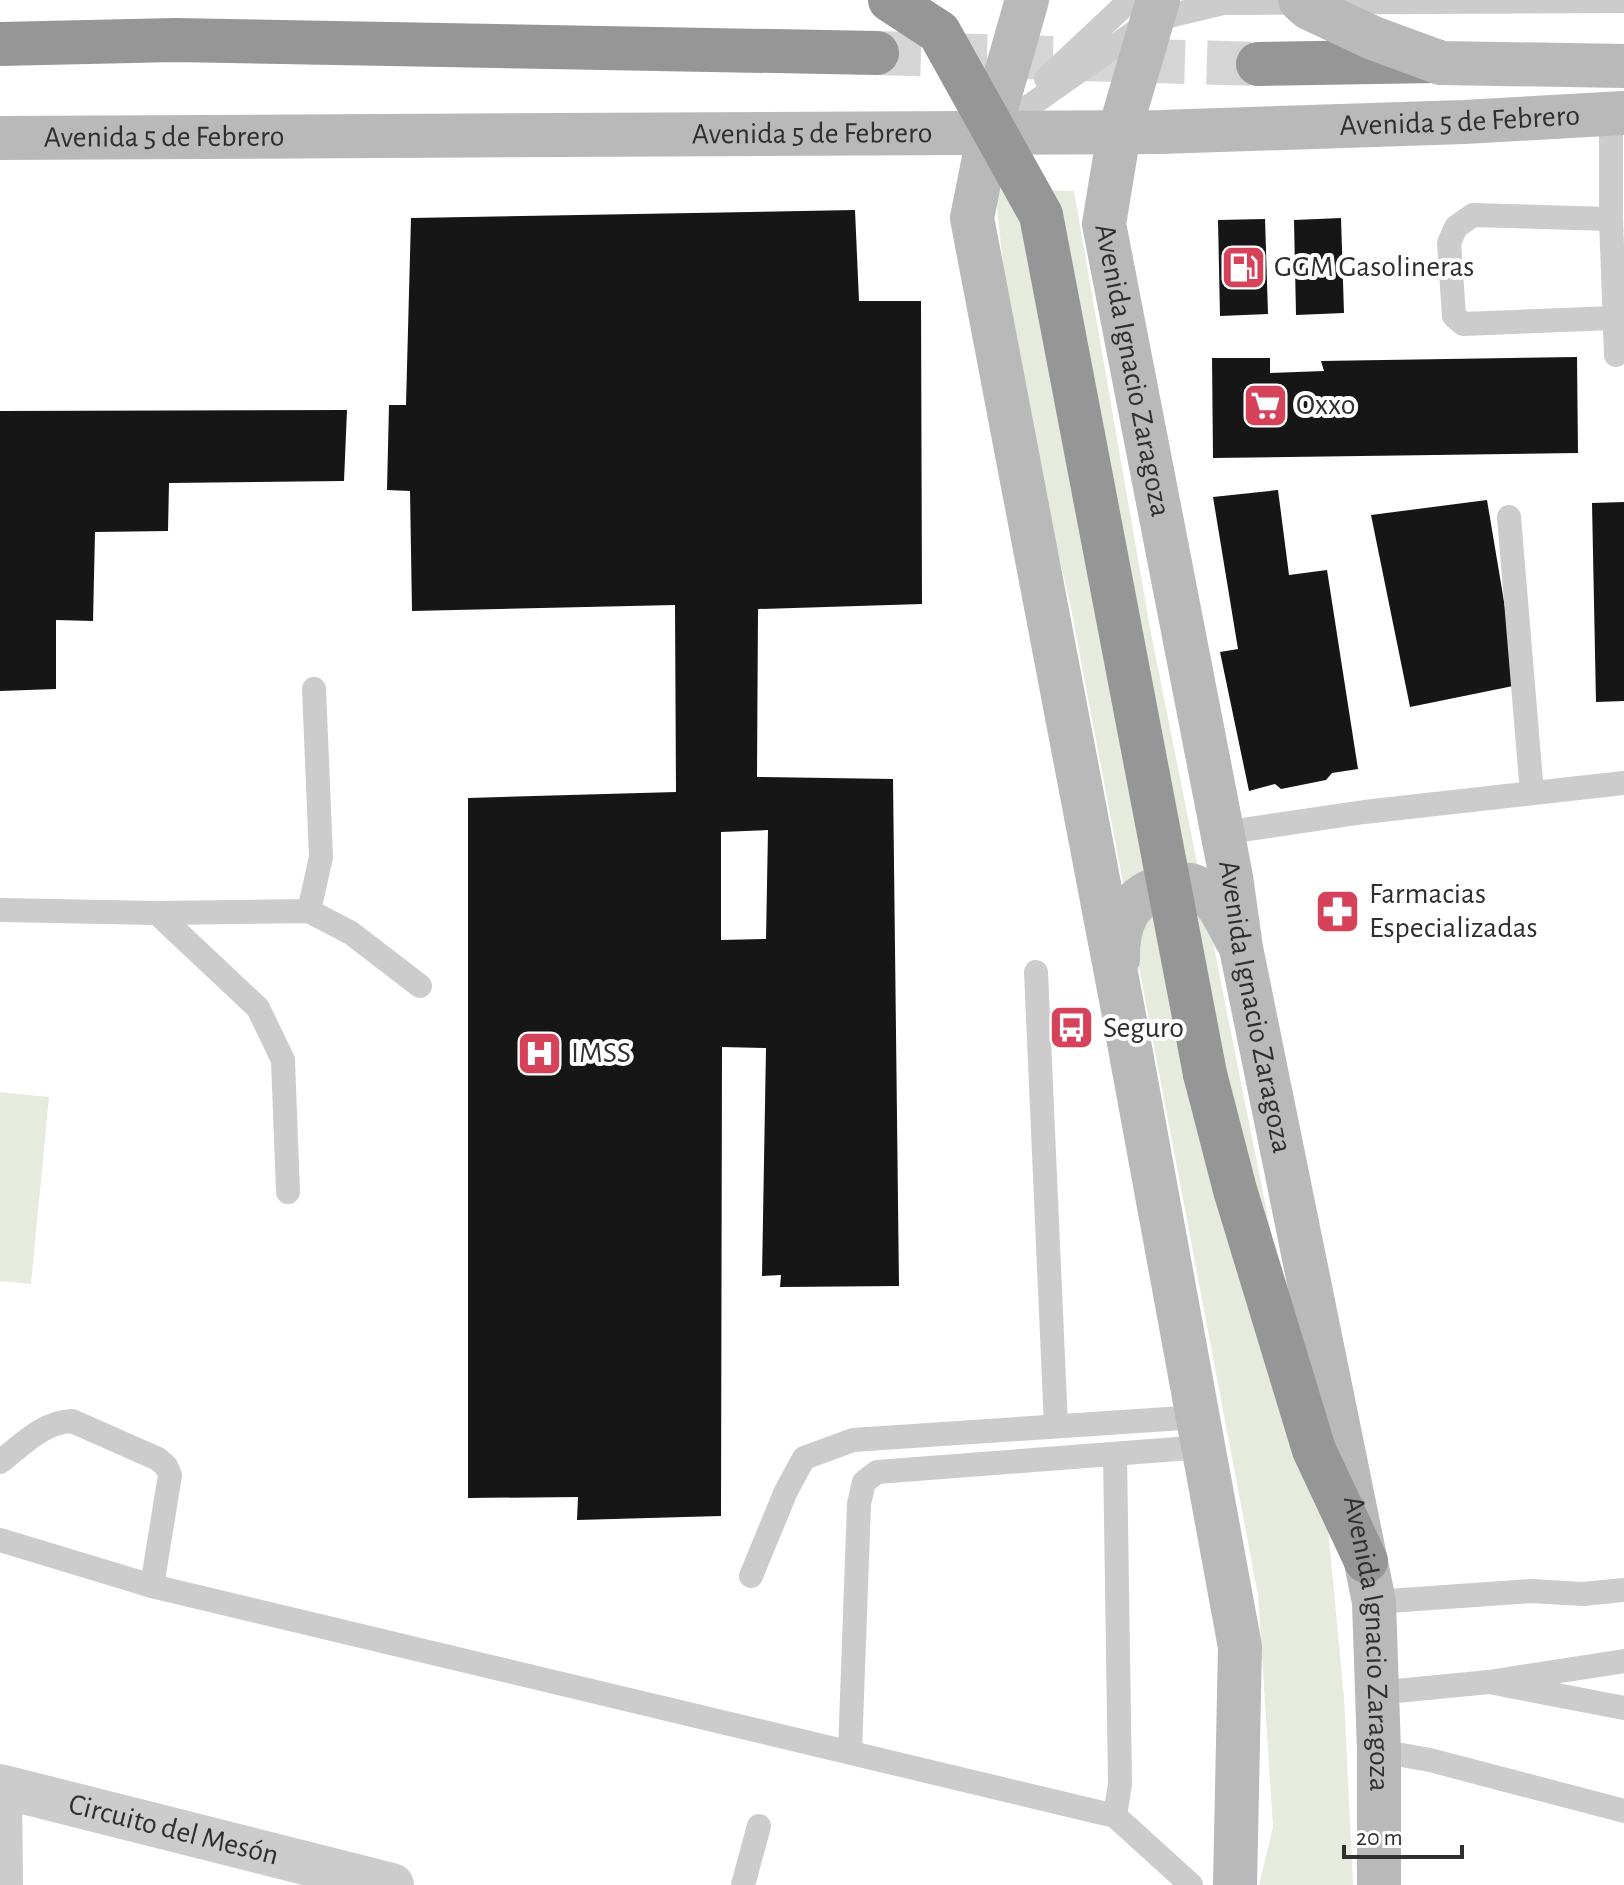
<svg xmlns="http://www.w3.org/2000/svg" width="1624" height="1885" font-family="'Alegreya Sans',sans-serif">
  <rect width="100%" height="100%" fill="#fff"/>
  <g fill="#e6ebde">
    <polygon points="995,189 1074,191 1150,628 1326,1507 1344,1697 1353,1885 1259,1885 1273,1827 1258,1595 1070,603 1014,368"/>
    <polygon points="0,1092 49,1097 31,1284 0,1281"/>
  </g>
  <g fill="#161616" fill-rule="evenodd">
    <path d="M855,210L859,301H921L922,604L758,609L757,777L893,779L899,1286L780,1287L781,1275L762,1276L766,1048L722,1047L721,1516L577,1520L578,1497L468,1498V798L676,792L675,605L412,611L410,491L387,490L389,405H406L411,218ZM768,830L766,939L721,940V832Z"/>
    <polygon points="1341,218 1344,313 1296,315 1294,220"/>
    <polygon points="1265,219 1268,314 1220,316 1218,220"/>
    <polygon points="1577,357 1578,453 1213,458 1212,358 1270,358 1270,373 1324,371 1321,361"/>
    <polygon points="347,410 344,481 169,483 168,531 95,532 93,621 56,620 56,689 0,691 0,411"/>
    <polygon points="1278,490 1289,575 1327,570 1358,769 1332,773 1326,780 1281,789 1275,784 1249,791 1220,652 1238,649 1213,497"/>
    <polygon points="1487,500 1518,685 1410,707 1371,515"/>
    <polygon points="1624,502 1624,701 1596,702 1592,503"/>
  </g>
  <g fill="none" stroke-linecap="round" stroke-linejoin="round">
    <polyline stroke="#d5d5d5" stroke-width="44" stroke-dasharray="44 22" stroke-linecap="butt" points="877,53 1258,64"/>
    <g stroke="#ccc" stroke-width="24">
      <polyline points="1046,79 1130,0"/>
      <polyline points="1611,113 1611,219 1616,355"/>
      <polyline points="995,130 1152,20 1223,3 1624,1"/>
      <polyline points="1611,219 1473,215 1456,227 1449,243 1454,316 1463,324 1613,318"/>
      <polyline points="1509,517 1532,793"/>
      <polyline points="1222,833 1364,812 1624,783"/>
      <polyline points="0,910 157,913 309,911 351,933 420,986"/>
      <polyline points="309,911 321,857 314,689"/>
      <polyline points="157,913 258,1008 283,1060 288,1192"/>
      <polyline points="1036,972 1056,1426"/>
      <path d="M0,1462C22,1445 43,1422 72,1421L158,1459L166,1466L170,1475L152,1586"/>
      <polyline points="0,1540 152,1586 1115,1816 1120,1784 1115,1454"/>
      <polyline points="751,1576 786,1491 804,1458 853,1440 1198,1417"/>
      <polyline points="1374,1602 1531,1591 1583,1594 1624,1590"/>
      <polyline points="1624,1661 1489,1682 1624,1708"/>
      <polyline points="1376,1693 1489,1682"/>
      <polyline points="1379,1751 1430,1760 1624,1811"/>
      <polyline points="850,1752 859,1504 864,1482 877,1472 1203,1447"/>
      <polyline points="1115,1816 1191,1885"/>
      <polyline points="743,1885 759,1826"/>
    </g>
    <path stroke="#ccc" stroke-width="44" id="s1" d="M1,1885L0,1786L392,1885"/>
    <g stroke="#b9b9b9" stroke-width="44">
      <polyline points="1027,0 989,133 972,218 1123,1010 1240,1647 1235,1885"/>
      <path id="s2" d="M1158,0L1119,133L1104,224L1231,877L1241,948L1374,1602L1379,1751V1885"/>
      <path id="s3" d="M0,138L1160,132L1464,122L1624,113"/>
      <path d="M1118,959C1117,923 1130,892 1169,886C1177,885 1186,883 1194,886C1216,894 1226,920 1236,939"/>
    </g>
    <g stroke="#969696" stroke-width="44">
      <polyline points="0,44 175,40 877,53"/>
      <polyline points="1258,64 1436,61"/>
      <polyline points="1205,1074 1235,1190 1314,1450 1366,1561"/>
    </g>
    <polyline stroke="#b9b9b9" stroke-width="44" points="1300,0 1309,8 1373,38 1441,63 1624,66"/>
    <polyline stroke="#969696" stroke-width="44" points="890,0 939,32 1041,215 1205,1074"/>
  </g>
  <defs>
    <symbol id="fuel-square" viewBox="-11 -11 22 22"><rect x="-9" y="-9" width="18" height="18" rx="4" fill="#d54259" stroke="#fff"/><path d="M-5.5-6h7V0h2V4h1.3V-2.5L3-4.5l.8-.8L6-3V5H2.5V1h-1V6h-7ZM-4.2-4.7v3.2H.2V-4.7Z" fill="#fff"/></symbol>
    <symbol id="supermarket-square" viewBox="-11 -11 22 22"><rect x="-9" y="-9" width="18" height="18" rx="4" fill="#d54259" stroke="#fff"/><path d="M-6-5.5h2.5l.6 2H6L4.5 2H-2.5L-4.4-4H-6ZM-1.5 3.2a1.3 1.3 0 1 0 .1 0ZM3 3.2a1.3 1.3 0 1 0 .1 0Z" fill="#fff"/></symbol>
    <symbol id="pharmacy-square" viewBox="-11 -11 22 22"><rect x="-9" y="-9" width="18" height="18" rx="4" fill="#d54259" stroke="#fff"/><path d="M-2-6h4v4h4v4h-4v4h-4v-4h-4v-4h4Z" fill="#fff"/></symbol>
    <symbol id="bus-square" viewBox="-11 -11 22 22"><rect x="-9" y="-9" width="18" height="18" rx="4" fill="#d54259" stroke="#fff"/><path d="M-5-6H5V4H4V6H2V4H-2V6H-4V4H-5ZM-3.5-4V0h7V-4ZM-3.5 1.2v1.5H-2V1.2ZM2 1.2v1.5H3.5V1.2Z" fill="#fff"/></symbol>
    <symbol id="hospital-square" viewBox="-11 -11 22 22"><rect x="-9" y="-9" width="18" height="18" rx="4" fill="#d54259" stroke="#fff"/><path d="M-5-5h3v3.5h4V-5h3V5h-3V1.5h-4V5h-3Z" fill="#fff"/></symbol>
  </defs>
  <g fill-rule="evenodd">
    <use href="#fuel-square" x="1218" y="242" width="51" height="51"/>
    <use href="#supermarket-square" x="1240" y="380" width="51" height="51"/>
    <use href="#pharmacy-square" x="1312" y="886" width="51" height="51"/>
    <use href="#bus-square" x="1046" y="1002" width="51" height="51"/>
    <use href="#hospital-square" x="514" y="1028" width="51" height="51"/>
  </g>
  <g text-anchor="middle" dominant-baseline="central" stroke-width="8" stroke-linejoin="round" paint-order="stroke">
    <g font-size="30" fill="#2f2f2f" stroke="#fff">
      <text stroke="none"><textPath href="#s3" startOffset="1460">Avenida 5 de Febrero</textPath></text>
      <text stroke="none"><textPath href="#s3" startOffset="812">Avenida 5 de Febrero</textPath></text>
      <text stroke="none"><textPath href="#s3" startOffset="164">Avenida 5 de Febrero</textPath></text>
      <text stroke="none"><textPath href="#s2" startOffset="380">Avenida Ignacio Zaragoza</textPath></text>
      <text stroke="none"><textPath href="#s2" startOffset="1028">Avenida Ignacio Zaragoza</textPath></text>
      <text stroke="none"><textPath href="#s2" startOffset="1676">Avenida Ignacio Zaragoza</textPath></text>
      <text stroke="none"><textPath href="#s1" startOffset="278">Circuito del Mesón</textPath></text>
    </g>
    <g font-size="30" fill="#2f2f2f" stroke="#fff" text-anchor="start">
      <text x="1274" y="267">GGM Gasolineras</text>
      <text x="1296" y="405">Oxxo</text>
      <text x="1369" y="894">Farmacias<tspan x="1369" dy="34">Especializadas</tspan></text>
      <text x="1103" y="1028">Seguro</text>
      <text x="571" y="1053">IMSS</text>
    </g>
  </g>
  <path d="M1344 1845v12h118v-12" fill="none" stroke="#2f2f2f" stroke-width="4"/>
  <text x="1356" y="1845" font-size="24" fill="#2f2f2f" stroke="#ffffff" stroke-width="6" paint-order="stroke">20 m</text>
</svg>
